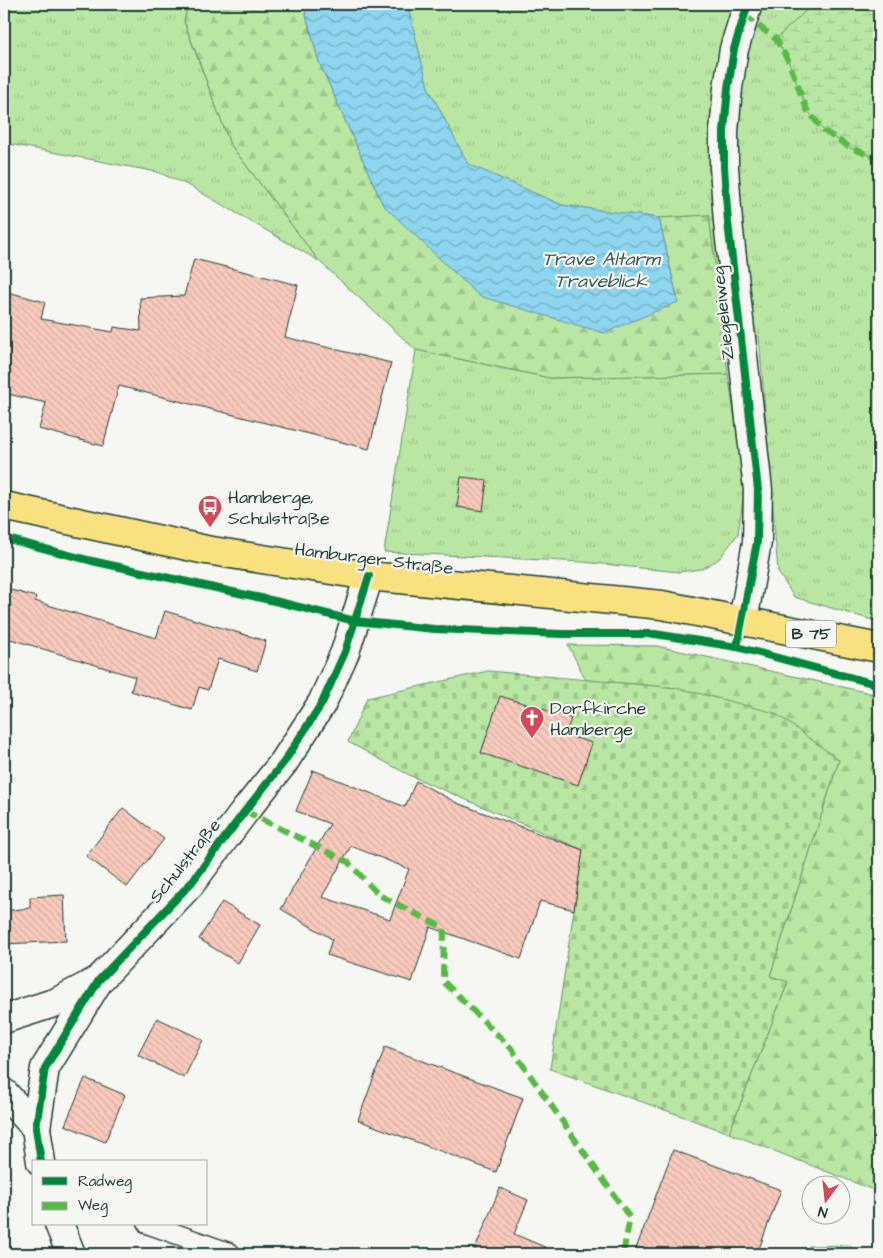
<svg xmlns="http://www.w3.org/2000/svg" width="883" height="1258" font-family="'Architects Daughter',sans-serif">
  <defs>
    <pattern id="grass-tufts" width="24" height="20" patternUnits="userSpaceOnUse" patternTransform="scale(1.25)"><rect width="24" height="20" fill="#bae6a4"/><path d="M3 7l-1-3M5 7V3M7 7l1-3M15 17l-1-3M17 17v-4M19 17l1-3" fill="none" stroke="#9fc68e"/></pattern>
    <pattern id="forest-firs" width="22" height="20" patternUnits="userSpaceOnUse" patternTransform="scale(1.25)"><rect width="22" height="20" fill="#bae6a4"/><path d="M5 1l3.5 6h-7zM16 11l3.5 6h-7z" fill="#9fc68e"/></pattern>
    <pattern id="wetland-marsh" width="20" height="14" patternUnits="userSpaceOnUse" patternTransform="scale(1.25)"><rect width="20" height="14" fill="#bae6a4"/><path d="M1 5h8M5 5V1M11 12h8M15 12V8" fill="none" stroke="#9fc68e"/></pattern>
    <pattern id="cemetery-stones" width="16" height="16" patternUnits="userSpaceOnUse" patternTransform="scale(1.25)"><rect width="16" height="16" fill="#bae6a4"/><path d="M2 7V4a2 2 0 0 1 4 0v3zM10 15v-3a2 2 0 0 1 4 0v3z" fill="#9fc68e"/></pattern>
    <pattern id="water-waves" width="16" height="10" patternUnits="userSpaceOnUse" patternTransform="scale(1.25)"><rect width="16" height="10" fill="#8ed5ef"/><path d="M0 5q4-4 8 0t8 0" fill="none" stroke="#73aec2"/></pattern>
    <pattern id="building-back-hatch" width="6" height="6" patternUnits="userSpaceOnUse" patternTransform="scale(1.25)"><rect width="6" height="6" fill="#f9cabd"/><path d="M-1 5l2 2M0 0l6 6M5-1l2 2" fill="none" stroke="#d5aea3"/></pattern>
  </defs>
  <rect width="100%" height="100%" fill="#f6f6f2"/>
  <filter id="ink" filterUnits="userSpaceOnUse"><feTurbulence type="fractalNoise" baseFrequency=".02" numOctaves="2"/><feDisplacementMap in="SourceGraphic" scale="10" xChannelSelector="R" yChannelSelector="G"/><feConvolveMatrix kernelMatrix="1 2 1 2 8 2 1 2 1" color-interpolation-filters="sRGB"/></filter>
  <g filter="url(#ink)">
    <g fill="url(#grass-tufts)" stroke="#6c926c">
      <polygon points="4,4 188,4 184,22 230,144 319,261 190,186 157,172 4,143"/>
      <polygon points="407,4 813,4 776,40 788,60 851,148 879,159 879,622 794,597 778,572 759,336 724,340 709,215 659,218 562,205 467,164 428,87"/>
      <polygon points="416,350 550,378 728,374 745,486 738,534 719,559 701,569 679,572 583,562 384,552"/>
      <polygon points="849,1245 859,1254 805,1254 809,1246"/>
    </g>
    <g fill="url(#forest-firs)" stroke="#6c926c">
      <polygon points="188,4 303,4 319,62 383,205 678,302 659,218 709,215 728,374 550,378 416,350 319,261 230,144 184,21"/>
      <polygon points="568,645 657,646 879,695 879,1179 871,1189 729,1133 788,982 770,976 839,760 678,688 586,680"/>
    </g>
    <polygon fill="url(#wetland-marsh)" stroke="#6c926c" points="813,4 879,4 879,159 851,148 824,131 807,110 788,60 776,39"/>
    <polygon fill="url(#cemetery-stones)" stroke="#6c926c" points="488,671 678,688 775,713 839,760 770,976 788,982 729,1133 550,1069 583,850 411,776 348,742 367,698"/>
    <polygon fill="url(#water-waves)" stroke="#6298a4" points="303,4 407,4 428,87 468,164 562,205 659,218 678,302 604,333 479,296 383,205 319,62"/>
    <g fill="url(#building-back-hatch)" stroke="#1f3d34" fill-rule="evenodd">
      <polygon points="194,259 298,285 285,337 391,363 369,449 119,386 103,446 39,429 46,403 4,393 4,291 45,302 41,319 113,332 114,327 141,331 140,298 184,296"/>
      <polygon points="461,477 487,480 483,511 457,507"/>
      <polygon points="4,588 36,597 35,601 156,638 165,611 266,641 257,671 218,659 208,690 199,687 192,710 131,691 135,677 4,637"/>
      <polygon points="500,696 571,718 566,735 592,743 578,785 481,753"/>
      <path d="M313,770L405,807L416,781L457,803L583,850L574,910L540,901L521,959L430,927L412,982L327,955L332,939L281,909L330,824L296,811ZM351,846L409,869L390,919L322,897Z"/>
      <polygon points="123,808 164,839 127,887 86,856"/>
      <polygon points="64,895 66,941 4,944 4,911 30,908 30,897"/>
      <polygon points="222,902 260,925 238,963 199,939"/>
      <polygon points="157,1018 203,1040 184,1078 138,1055"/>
      <polygon points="385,1047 523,1098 496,1172 358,1120"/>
      <polygon points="85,1078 125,1095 105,1142 65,1125"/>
      <polygon points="673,1150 781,1190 757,1254 634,1254"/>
      <polygon points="500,1188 528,1200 514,1234 561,1254 473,1254"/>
    </g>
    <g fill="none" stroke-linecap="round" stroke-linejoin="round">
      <defs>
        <polyline id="lane" points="148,1224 230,1253"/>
        <g id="street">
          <polyline points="743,621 757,542 758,490 728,222 724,167 724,131 728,88 734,49 748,4"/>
          <polyline points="4,1019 57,1002 99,980"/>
          <polyline points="4,1093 36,1128"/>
          <polyline points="41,1162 36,1128 45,1068 99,980 191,883 245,811 284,762 322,703 345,652 369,576"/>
          <polyline points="59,1224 71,1254"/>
        </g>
        <polyline id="primary" points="4,506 206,550 369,576 662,605 879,648"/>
      </defs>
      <use href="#lane" stroke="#1f3d34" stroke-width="22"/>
      <use href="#street" stroke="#1f3d34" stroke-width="31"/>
      <use href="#primary" stroke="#1f3d34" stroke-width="31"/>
      <use href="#lane" stroke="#f6f6f2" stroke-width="19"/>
      <use href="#street" stroke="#f6f6f2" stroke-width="28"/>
      <use href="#primary" stroke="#fae180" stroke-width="28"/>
      <g stroke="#58b947" stroke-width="6" stroke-dasharray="12 6" stroke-linecap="butt">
        <polyline points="744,15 776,39 788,60 807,110 824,131 851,148 879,159"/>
        <polyline points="245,811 348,862 379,895 444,928 443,981 511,1048 630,1218 623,1254"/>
      </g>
      <defs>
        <g id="cycleway">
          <polyline points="4,538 92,561 279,602 355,621 434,629 563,634 655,634 737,647 879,685"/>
          <polyline points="737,647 757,542 758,490 728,222 724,167 724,131 728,88 734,49 748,4"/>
          <polyline points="41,1162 36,1128 45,1068 99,980 191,883 245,811 284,762 322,703 345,652 369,576"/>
        </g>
      </defs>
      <use href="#cycleway" stroke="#f6f6f2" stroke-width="11"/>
      <use href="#cycleway" stroke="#00873e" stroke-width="8"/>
    </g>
  </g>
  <defs>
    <symbol id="bus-pin" viewBox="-11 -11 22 30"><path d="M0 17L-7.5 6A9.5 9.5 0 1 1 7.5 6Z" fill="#d1495b" stroke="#f6f6f2"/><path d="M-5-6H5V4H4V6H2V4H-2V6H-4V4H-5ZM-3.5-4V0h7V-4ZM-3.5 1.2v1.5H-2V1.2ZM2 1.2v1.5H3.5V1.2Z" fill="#fff"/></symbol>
    <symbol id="church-pin" viewBox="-11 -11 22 30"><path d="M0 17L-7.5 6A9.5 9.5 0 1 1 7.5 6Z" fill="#d1495b" stroke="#f6f6f2"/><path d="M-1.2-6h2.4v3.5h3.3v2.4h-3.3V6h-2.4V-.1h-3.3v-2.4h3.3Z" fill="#fff"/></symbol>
  </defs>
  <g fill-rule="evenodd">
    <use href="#bus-pin" x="196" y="493" width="28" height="38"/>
    <use href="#church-pin" x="518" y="704" width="28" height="38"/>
  </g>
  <g text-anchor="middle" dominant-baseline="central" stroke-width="4.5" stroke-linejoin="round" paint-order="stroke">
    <rect fill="#f6f6f2" stroke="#60746d" stroke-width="1" x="786" y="620.5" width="50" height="27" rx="4"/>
    <g font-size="16" font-weight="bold" fill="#1f3d34">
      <text x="811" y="634">B 75</text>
    </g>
    <g font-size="18" fill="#1f3d34" stroke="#f6f6f2">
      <text transform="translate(723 313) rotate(-96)">Ziegeleiweg</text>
      <text transform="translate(374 559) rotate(7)">Hamburger Straße</text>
      <text transform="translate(185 861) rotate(-51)">Schulstraße</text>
    </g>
    <g font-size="18" fill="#1f3d34" stroke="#f6f6f2" text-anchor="start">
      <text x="228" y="497">Hamberge,<tspan x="228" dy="21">Schulstraße</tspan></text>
      <text x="550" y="708">Dorfkirche<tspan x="550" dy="21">Hamberge</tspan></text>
    </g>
    <g font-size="19" font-style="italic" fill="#355b59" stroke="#f6f6f2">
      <text x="601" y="259">Trave Altarm<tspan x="601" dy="22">Traveblick</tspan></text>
    </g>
  </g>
  <rect width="883" height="1258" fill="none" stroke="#f6f6f2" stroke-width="20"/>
  <rect x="10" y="10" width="863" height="1238" fill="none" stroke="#1f3d34" stroke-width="2" filter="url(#ink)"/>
  <rect x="32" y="1160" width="175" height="65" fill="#f6f6f2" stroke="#a0aca6"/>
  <rect x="42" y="1177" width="25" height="8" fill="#00873e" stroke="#a0aca6"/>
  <text x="78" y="1186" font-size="15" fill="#1f3d34">Radweg</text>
  <rect x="42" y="1202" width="25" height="8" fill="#58b947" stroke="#a0aca6"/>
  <text x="78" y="1210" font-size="15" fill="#1f3d34">Weg</text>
  <g transform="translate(826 1200) rotate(195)"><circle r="24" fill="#f6f6f2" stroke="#a0aca6"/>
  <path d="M0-4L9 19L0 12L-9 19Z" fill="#d1495b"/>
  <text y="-8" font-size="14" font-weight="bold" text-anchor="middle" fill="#1f3d34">N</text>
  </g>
</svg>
